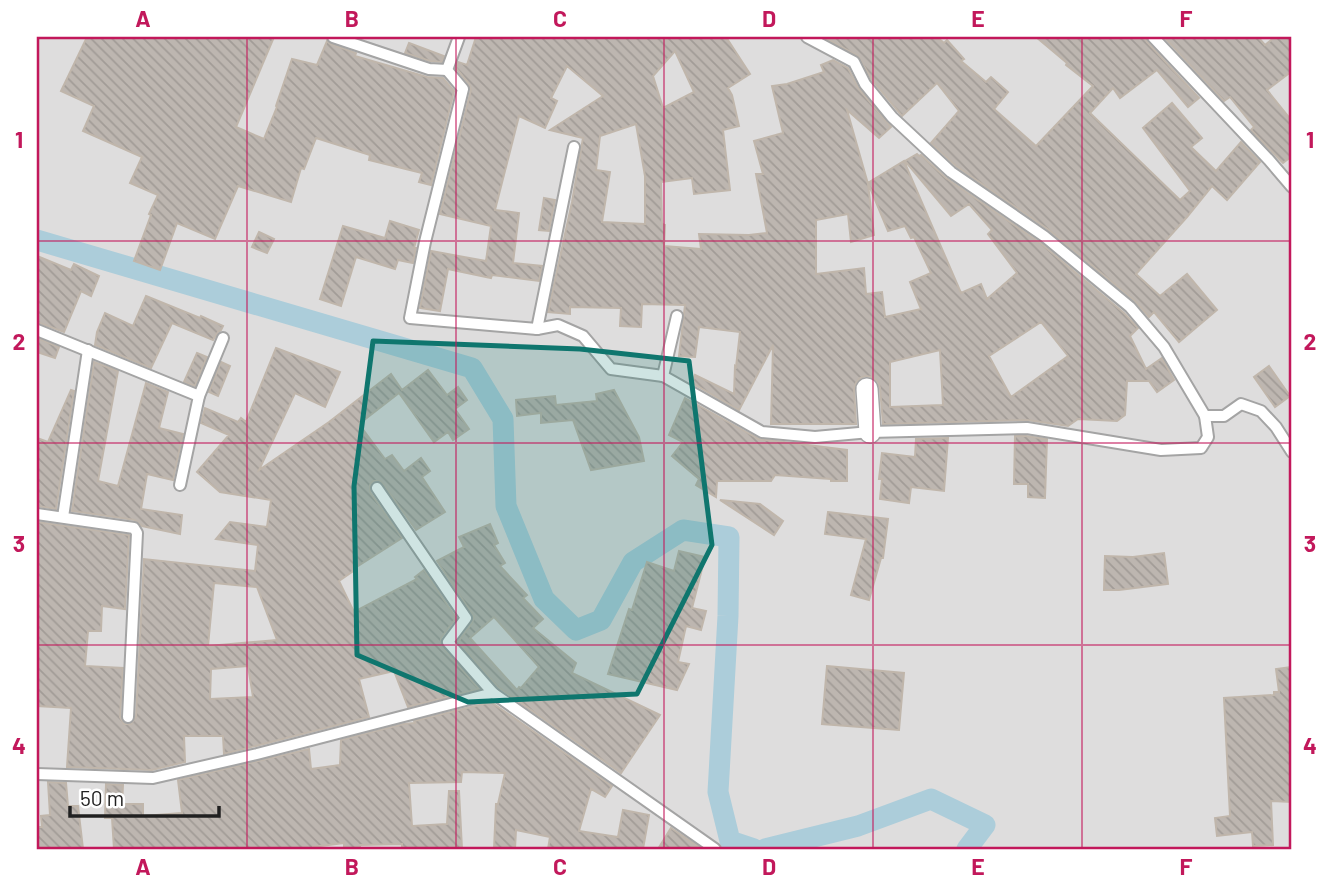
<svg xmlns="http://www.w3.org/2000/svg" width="1329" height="886" font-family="Barlow,sans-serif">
  <defs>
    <pattern id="building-back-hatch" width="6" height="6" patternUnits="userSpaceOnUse" patternTransform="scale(1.75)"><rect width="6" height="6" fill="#bdb6b0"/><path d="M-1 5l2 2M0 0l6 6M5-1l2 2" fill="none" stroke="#a29c97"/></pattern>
  </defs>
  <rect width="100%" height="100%" fill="#f0eee8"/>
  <rect fill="#dedddd" x="37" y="37" width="1255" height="812"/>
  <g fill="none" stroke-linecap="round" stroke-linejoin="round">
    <g stroke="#accdda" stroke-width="21">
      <polyline points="37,240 472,368 503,419 506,506 544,599 576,630 601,620 633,562 683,530 729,537 728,616 718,792 730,841 754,849"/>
      <polyline points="765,849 858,826 931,799 985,825 967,849"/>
    </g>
  </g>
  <g fill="url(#building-back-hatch)" stroke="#c0b6ab" stroke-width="2" fill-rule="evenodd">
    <polygon points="87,37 274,37 236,127 264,139 277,107 276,106 292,59 317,65 327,41 331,44 356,53 355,56 427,77 443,78 454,91 431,185 419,182 422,173 369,160 370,155 316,138 304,169 301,168 291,202 238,186 215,239 177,223 160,270 134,261 151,215 149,214 158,195 130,183 142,157 83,131 94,106 61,91"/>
    <path d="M476,37H726L750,74L728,88L732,95L739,126L723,130L730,190L694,194L692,178L661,182L662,224L665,225L664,246L701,249L699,234L749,235L767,233L756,174H763L754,141L783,133L772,86L787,84L824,72L821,65L833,60L848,68L859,89L891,127L879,138L847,110L868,184L874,235L851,242L848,214L816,220V274L864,268L866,294L882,292L885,317L921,309L910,282L931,273L914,237L911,238L905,226L888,231L868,183L904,161L961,293L981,284L987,299L1017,273L988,234L992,230L969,204L951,216L905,161L917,154L919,156L921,155L946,178L1039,242L1124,313L1138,328L1130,336L1146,369L1162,358L1174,380L1157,392L1149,381H1127L1125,415L1117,421L1078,419L1068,426L1027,420L883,424L880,388L878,382L872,377L865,376L860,378L856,383L854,389L856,424H771L773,345L739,410L692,383L695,375L734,394L735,366L736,367L740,332L699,327L695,357L679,356L685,305L642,304L641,327L620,326L621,308L570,307V314L548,312L572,202L583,138L550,130L603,96L567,66L551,98L557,101L545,128L519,116L495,210L519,213L513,263L542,266L539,281L492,275L491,278L448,269L440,311L420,308L431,251L486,261L491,226L440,214L471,90L469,84L456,68L458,62L467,65ZM675,51L694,92L663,108L653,76ZM636,124L645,176V224L602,222L610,172L596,170L600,136ZM1041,322L1068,356L1011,397L989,356ZM940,350L943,405L890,407V362Z"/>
    <polygon points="823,37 937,37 944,43 947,40 964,59 961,61 986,82 991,77 1008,92 994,109 1036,146 1093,86 1066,65 1067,63 1036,37 1145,37 1147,42 1199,98 1188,107 1157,70 1120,98 1113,88 1090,113 1180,200 1190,191 1143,128 1172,103 1202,138 1191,147 1216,171 1241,142 1260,162 1227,200 1212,186 1187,217 1136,274 1160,296 1187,274 1217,310 1179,342 1154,312 1149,317 1135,301 1049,230 956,166 931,143 959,111 937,83 902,116 872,80 858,56"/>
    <polygon points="1164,37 1258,37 1265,45 1275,37 1292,37 1292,71 1267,90 1292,121 1292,156 1283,163 1251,130 1254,127 1230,97 1224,101"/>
    <polygon points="409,43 444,56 442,62 430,61 405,53"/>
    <polygon points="544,198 555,200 549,231 539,230"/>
    <polygon points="390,221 419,230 414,248 416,248 413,263 398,260 395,269 356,257 341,306 320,299 343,226 385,238"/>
    <polygon points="259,232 274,239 267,253 252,247"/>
    <polygon points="37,256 71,270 74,264 99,276 91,296 81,291 64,332 37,322"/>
    <polygon points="146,296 200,318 201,316 223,326 221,330 218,332 213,340 172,323 151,368 95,345 97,332 105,313 133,326"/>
    <polygon points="37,338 59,347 55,358 37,352"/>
    <path d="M276,348L340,372L325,407L295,393L259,470L329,422L391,374L402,390L428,370L447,395L458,387L467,400L455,409L469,429L453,440L448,432L434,442L399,393L359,424L385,459L392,455L404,471L421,458L430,471L422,477L445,512L416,530L383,484L380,481H373L370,485V492L402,538L355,568L356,569L339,581L354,612L417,579L415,577L424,570L456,618L441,638V645L479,689L408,707L394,671L359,679L369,717L224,754L223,736H184L185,762L152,770L67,767L71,708L37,706V522L129,535L125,609L102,606L101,631H88L85,666L123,668L120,717L124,724H131L136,717L144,559L255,571L258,545L216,539L230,522L267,527L271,500L220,492L197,472L229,435L201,423L205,408L238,422L241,418L246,422ZM214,583L257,587L277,640L208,646ZM248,666L253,697L210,699L211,669Z"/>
    <polygon points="197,353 207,357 195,386 184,382"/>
    <polygon points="94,362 118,371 98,481 118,486 146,383 168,392 159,428 183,434 173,480 147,474 141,509 182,515 180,534 142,526 135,520 72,511"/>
    <polygon points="221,362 230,366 218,396 209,392"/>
    <polygon points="1269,366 1290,396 1275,407 1254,377"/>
    <polygon points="71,390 74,391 56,509 37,506 37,438 48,442"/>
    <polygon points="614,390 639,437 644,461 591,470 573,420 541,423 541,413 517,416 516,400 555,396 556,405 597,401 596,394"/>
    <polygon points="685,398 759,439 847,450 847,481 831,481 831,479 775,475 771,481 717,481 716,497 696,485 699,479 672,456 683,442 669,435"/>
    <polygon points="1015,436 1026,436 1047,439 1045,498 1028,497 1028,484 1014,484"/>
    <polygon points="948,438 944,491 911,487 909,503 880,499 882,479 879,479 882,453 915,457 916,439"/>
    <polygon points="720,500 760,504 783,521 774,535"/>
    <polygon points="828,512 888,519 883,558 881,558 869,600 851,595 866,539 825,534"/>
    <path d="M490,524L498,543L494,545L505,563L500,566L527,595L523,598L543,619L533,628L576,663L572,673L660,715L621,773L498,687L458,642L472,623L474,617L437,561L464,547L459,537ZM494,617L539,667L521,688L519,687L517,690L470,638Z"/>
    <polygon points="679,551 705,557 692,608 706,611 701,630 686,626 678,662 689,664 677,690 608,674 629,609 632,610 647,562 674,571"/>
    <polygon points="1164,553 1168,584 1119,590 1104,590 1105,556 1133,557"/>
    <polygon points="827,666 904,673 899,730 822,724"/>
    <polygon points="1292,667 1292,802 1271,801 1273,845 1253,846 1252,832 1217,836 1215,818 1230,816 1224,698 1274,695 1274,692 1279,692 1276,669"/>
    <polygon points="491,702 612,786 605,797 591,789 579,831 618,837 623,810 649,815 643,849 548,849 550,837 516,830 515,849 494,849 496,804 498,804 505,773 462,772 461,782 409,783 412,826 447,824 449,791 459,791 462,849 402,849 402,844 360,845 360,849 344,849 344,843 313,847 313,849 114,849 112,818 105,818 106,784 123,785 122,804 143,804 143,816 182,813 178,780 309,749 311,769 340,765 341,740 403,724 415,723 414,721"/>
    <polygon points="48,782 66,783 68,806 78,806 83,849 37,849 37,827 42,827 41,816 50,815"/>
    <polygon points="671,828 702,849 658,849"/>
  </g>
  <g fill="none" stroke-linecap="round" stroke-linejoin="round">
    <defs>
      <g id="lane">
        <polyline points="333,37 429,69 447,70"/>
        <polyline points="459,37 447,70 463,89 425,242 410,318 537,329 558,325 583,336 611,369 663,376 762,432 815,437 870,432 1027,428 1161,450 1201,448 1208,437 1205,416"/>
        <polyline points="807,37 854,62 865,84 892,117 951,172 1044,236 1130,307 1164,347 1205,416 1224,416 1241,404 1261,411 1276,427 1292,452"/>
        <polyline points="1153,37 1269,160 1292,187"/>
        <polyline points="537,329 574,147"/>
        <polyline points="37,330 199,396"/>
        <polyline points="663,376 677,316"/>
        <polyline points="180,485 199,396 223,338"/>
        <polyline points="377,488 466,618 448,642 493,693 715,849"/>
        <polyline points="37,514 134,528 137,533 128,717"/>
        <polyline points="63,517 88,350"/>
        <polyline points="37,774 153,778 257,754 493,693"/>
      </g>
      <polyline id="street" points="867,389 870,432"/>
    </defs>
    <use href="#lane" stroke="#a4a4a4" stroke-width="14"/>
    <use href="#street" stroke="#a4a4a4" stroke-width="24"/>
    <use href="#lane" stroke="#fff" stroke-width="10"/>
    <use href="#street" stroke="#fff" stroke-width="21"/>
  </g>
  <path fill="#0f766e" fill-opacity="0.2" stroke="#0f766e" stroke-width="5" stroke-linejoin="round" d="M373,341L580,349L689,361L712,545L637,694L468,702L357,655L354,486Z"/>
  <path fill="none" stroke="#c2185b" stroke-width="2" stroke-opacity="0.55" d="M247,37V849M456,37V849M664,37V849M873,37V849M1082,37V849M37,241H1292M37,443H1292M37,645H1292"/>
  <rect width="1329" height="886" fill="none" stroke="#ffffff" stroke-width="77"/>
  <path d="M70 806v10h149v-10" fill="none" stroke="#202020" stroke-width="3.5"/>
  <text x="80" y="806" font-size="21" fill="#202020" stroke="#ffffff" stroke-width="5" paint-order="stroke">50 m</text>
  <rect x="38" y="38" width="1252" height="810" fill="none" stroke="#c2185b" stroke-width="2.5"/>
  <g font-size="23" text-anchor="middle" font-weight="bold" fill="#c2185b">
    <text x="143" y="27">A</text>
    <text x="352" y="27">B</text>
    <text x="560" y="27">C</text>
    <text x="769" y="27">D</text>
    <text x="978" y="27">E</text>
    <text x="1186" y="27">F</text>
    <text x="19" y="148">1</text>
    <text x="1310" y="148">1</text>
    <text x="19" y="350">2</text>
    <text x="1310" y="350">2</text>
    <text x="19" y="552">3</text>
    <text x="1310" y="552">3</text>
    <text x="19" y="754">4</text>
    <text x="1310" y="754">4</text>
    <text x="143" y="875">A</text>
    <text x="352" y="875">B</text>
    <text x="560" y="875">C</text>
    <text x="769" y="875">D</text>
    <text x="978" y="875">E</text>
    <text x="1186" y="875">F</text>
  </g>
</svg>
